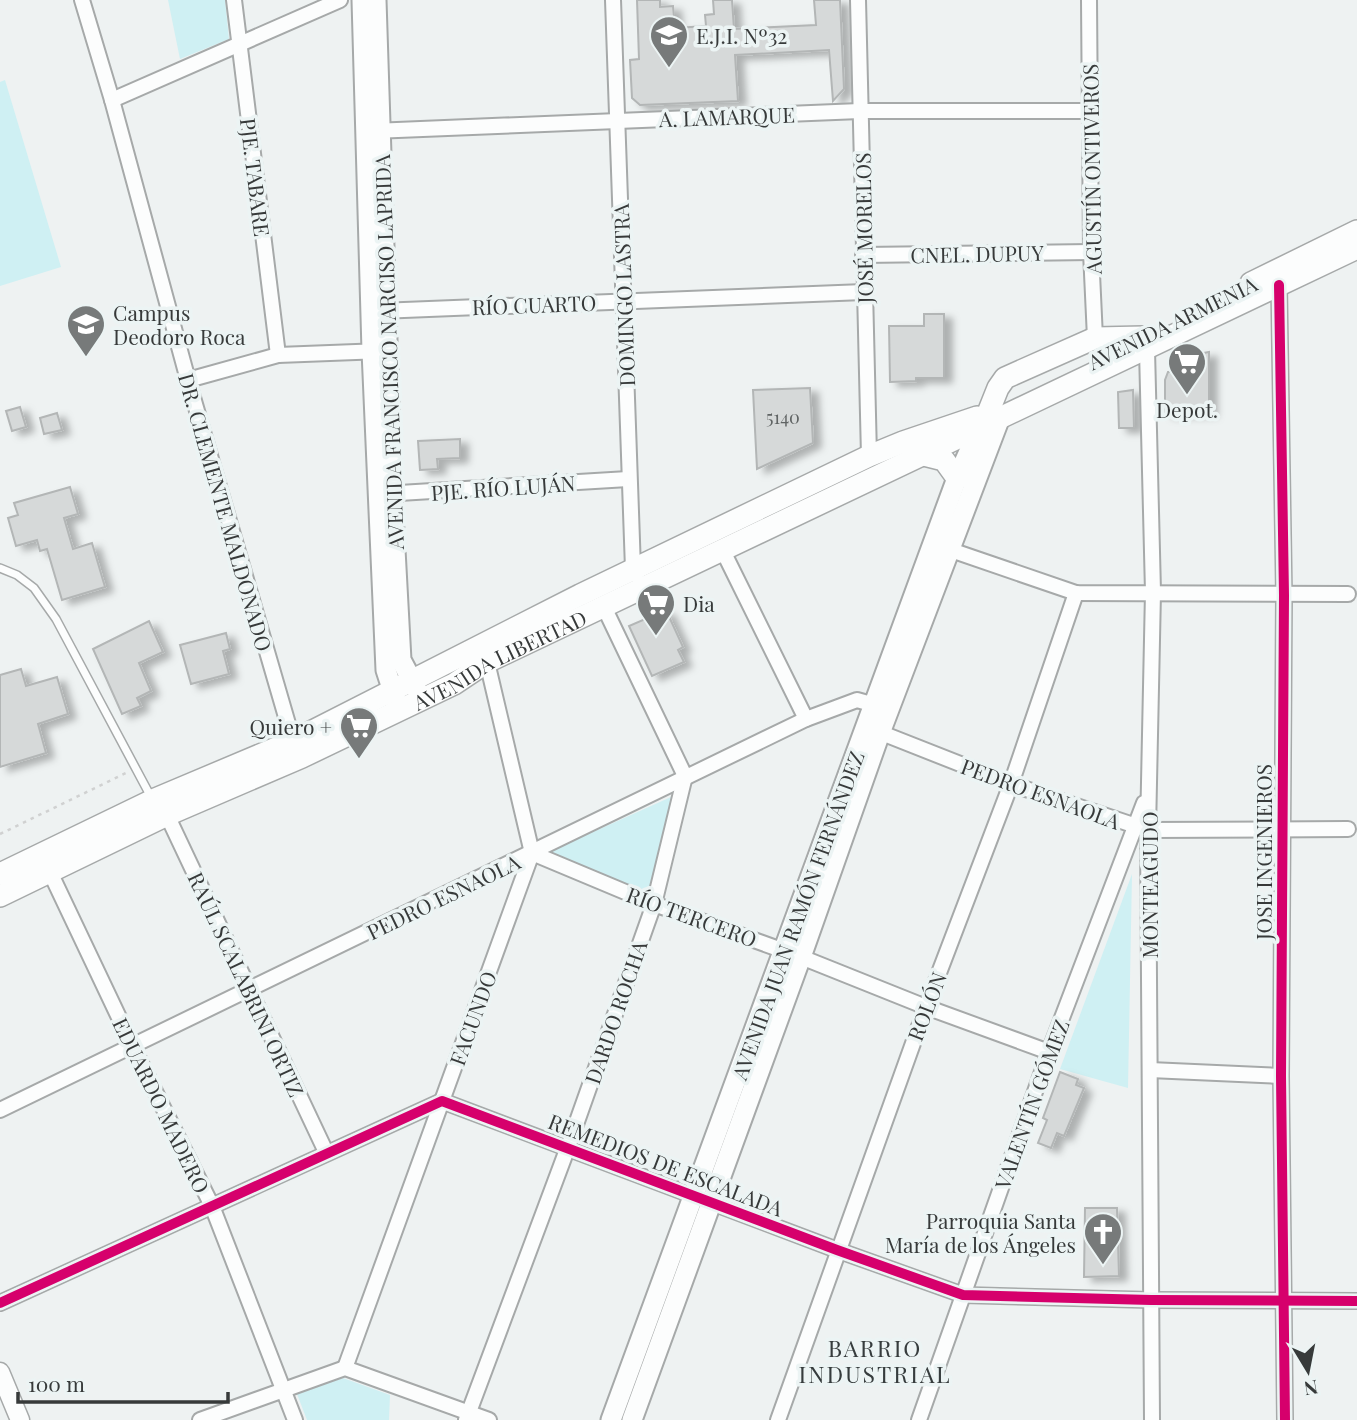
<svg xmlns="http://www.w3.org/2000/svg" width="1357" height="1420" font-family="'Playfair Display',serif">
  <defs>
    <filter id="shadow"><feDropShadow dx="8" dy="4.5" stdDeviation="3.5" flood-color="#0004"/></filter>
  </defs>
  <rect width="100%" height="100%" fill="#eef2f2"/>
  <g fill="#cff0f3">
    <polygon points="168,0 225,0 229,39 180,59"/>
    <polygon points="5,80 61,267 0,286 0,82"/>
    <polygon points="671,797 649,898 544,854"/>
    <polygon points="1132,874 1128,1088 1060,1069"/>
    <polygon points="343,1378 390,1395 389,1420 307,1420 297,1394"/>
  </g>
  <g fill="#d6d9d9" stroke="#b3b6b6" stroke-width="2" filter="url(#shadow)">
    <polygon points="637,0 660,0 660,7 673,6 675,28 706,26 705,15 714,14 713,0 732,0 734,29 816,25 814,0 840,0 844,89 833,101 829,50 735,55 738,101 640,105 632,98 630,60 639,59"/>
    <polygon points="924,314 944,314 944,378 916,378 916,381 890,382 889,326 924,326"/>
    <polygon points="1209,352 1209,412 1165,413 1165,380 1168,372 1192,371 1192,355"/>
    <polygon points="810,388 813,443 757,469 753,390"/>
    <polygon points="1133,390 1134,428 1119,428 1118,392"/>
    <polygon points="20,407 26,427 12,431 6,411"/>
    <polygon points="57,413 62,430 44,434 40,418"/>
    <polygon points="460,439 460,458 437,459 438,469 420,470 418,441"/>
    <polygon points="70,487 78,514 64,518 73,549 92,543 105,587 62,600 47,549 40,551 37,540 16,546 8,518 18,515 14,503"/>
    <polygon points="666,610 683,647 678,650 684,662 652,676 629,626"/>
    <polygon points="149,621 163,652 139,663 151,691 137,698 141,706 122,714 93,649"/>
    <polygon points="226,633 230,649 223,651 229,674 191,684 180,645"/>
    <polygon points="21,669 26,686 57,677 68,714 38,724 46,753 0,767 0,675"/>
    <polygon points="1060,1072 1078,1079 1076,1085 1084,1088 1064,1136 1057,1133 1051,1148 1038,1143 1047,1120 1043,1118"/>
    <polygon points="1085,1208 1117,1208 1119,1276 1084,1277"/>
  </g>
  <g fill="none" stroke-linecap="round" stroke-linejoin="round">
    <defs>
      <polyline id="service" points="0,568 17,575 34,588 56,619 151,797"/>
      <g id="minor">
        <polyline points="82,0 112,100 188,380 293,741"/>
        <polyline points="234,0 278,355"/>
        <polyline points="613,0 633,569 636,575"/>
        <polyline points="858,0 869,456"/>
        <polyline points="1089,0 1091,252 1095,338"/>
        <polyline points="112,100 340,0"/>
        <polyline points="373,131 860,111 1089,111"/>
        <polyline points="863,255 1091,252"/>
        <polyline points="1279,285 1284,595 1281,1076 1285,1420"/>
        <polyline points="379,311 864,292"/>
        <polyline points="1147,350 1153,592 1148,830 1152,1420"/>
        <polyline points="188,380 278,355 382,351"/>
        <polyline points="383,494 628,479"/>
        <polyline points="942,547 1076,593 1348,594"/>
        <polyline points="722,549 806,719"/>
        <polyline points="874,730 1011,784 1148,830 1348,829"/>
        <polyline points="167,815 326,1152"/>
        <polyline points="532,853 654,904 801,957 926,1007 1049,1052"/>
        <polyline points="50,872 133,1047 212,1206 295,1420"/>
        <polyline points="1150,1070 1281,1076"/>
        <polyline points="0,1110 806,719 857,700 882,707"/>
        <polyline points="0,1303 442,1101 837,1250 963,1295 1151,1300 1357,1301"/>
        <polyline points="345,1368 532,853 487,662"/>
        <polyline points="200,1420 345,1368 489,1420"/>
        <polyline points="466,1420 568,1147 654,904 685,776 604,607"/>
        <polyline points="778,1420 926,1007 1011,784 1076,593"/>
        <polyline points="919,1420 1049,1052 1144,803"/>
      </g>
      <polyline id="tertiary" points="0,1372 20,1420"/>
      <g id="secondary">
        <polyline points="362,0 372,351 386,670 397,704"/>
        <polyline points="376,0 392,494 401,660 419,694"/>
        <polyline points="611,1420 957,478 983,421"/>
        <polyline points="632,1420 801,957 880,733 999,420"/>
      </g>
      <g id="primary">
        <polyline points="1251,283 1357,231"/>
        <polyline points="988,413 998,388 1005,378 1095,338 1144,337"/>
        <polyline points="920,454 944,460 957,478"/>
        <polyline points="0,874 153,800 293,741 580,595 869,456 903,442 977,417"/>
        <path id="s1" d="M0,896L167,815L302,757L454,684L487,662L1357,248"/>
      </g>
    </defs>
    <use href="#service" stroke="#a6a9a9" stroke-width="10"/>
    <use href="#minor" stroke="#a6a9a9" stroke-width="18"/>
    <use href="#tertiary" stroke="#a6a9a9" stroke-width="21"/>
    <use href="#secondary" stroke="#a6a9a9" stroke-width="23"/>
    <use href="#primary" stroke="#a6a9a9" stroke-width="24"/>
    <polyline stroke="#d0d1d1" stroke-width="2.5" stroke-dasharray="3.5 5" stroke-linecap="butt" points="0,834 126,773"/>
    <use href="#service" stroke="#fcfdfd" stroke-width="7"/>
    <use href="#minor" stroke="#fcfdfd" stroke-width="14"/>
    <use href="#tertiary" stroke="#fcfdfd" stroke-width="18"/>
    <use href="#secondary" stroke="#fcfdfd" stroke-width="19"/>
    <use href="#primary" stroke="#fcfdfd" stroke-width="21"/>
    <defs>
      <g id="cycleway">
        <polyline points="1279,285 1284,595 1281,1076 1285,1420"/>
        <polyline points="0,1303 442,1101 837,1250 963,1295 1151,1300 1357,1301"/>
      </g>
    </defs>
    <use href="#cycleway" stroke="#ecf4f4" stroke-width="15"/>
    <use href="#cycleway" stroke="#d6006c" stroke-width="10"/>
  </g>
  <defs>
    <symbol id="school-pin" viewBox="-11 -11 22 30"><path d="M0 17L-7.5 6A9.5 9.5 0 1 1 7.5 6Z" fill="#777a7a" stroke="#ecf4f4"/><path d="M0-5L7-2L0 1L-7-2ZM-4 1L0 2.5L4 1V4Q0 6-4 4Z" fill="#fff"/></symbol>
    <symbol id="university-pin" viewBox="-11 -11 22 30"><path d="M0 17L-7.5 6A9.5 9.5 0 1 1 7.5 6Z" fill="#777a7a" stroke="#ecf4f4"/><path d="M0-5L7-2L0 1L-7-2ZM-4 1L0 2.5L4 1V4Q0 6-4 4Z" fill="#fff"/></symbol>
    <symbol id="supermarket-pin" viewBox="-11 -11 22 30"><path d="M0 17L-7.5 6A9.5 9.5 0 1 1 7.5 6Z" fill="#777a7a" stroke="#ecf4f4"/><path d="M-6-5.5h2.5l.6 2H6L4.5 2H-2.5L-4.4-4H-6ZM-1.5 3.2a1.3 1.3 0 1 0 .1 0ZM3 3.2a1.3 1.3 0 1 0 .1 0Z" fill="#fff"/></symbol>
    <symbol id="church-pin" viewBox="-11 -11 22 30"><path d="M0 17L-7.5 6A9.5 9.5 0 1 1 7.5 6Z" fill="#777a7a" stroke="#ecf4f4"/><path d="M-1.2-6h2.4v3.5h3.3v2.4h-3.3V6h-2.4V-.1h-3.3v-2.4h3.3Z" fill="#fff"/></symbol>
  </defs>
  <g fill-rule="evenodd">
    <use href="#school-pin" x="647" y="13" width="44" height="60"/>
    <use href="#university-pin" x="64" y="302" width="44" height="60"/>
    <use href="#supermarket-pin" x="1165" y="340" width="44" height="60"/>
    <use href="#supermarket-pin" x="634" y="581" width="44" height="60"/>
    <use href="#supermarket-pin" x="337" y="704" width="44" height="60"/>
    <use href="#church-pin" x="1081" y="1210" width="44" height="60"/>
  </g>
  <g text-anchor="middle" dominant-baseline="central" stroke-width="7" stroke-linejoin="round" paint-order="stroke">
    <g font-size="18" fill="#606464">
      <text x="783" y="417">5140</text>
    </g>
    <g font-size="21" fill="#373a3a" stroke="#ecf4f4" text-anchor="start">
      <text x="696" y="35">E.J.I. Nº32</text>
      <text x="113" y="312">Campus<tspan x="113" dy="24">Deodoro Roca</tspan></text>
      <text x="1187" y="409" text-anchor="middle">Depot.</text>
      <text x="683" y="603">Dia</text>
      <text x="332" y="726" text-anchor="end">Quiero +</text>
      <text x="1076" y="1220" text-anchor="end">Parroquia Santa<tspan x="1076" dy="24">María de los Ángeles</tspan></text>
    </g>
    <g font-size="21" fill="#373a3a" stroke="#ecf4f4">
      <text transform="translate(727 116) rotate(-2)">A. LAMARQUE</text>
      <text transform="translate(1091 169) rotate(-91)">AGUSTÍN ONTIVEROS</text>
      <text transform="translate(256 177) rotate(83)">PJE. TABARE</text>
      <text transform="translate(863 228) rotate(-91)">JOSÉ MORELOS</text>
      <text transform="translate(977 253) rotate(-1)">CNEL. DUPUY</text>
      <text transform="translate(623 295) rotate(-92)">DOMINGO LASTRA</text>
      <text transform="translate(534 304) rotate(-2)">RÍO CUARTO</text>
      <text transform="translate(1172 322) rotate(-26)">AVENIDA ARMENIA</text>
      <text transform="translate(388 352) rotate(-92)">AVENIDA FRANCISCO NARCISO LAPRIDA</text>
      <text transform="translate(503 487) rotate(-4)">PJE. RÍO LUJÁN</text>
      <text transform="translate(226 512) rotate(74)">DR. CLEMENTE MALDONADO</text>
      <text stroke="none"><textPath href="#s1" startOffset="553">AVENIDA LIBERTAD</textPath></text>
      <text transform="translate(1041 793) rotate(20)">PEDRO ESNAOLA</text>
      <text transform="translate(1263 852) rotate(-90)">JOSE INGENIEROS</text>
      <text transform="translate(1149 885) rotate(-90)">MONTEAGUDO</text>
      <text transform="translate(443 896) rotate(-26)">PEDRO ESNAOLA</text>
      <text transform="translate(797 915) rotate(-70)">AVENIDA JUAN RAMÓN FERNÁNDEZ</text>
      <text transform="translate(692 916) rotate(20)">RÍO TERCERO</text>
      <text transform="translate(247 984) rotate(65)">RAÚL SCALABRINI ORTIZ</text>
      <text transform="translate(926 1006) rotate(-69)">ROLÓN</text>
      <text transform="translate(615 1012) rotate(-71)">DARDO ROCHA</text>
      <text transform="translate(472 1018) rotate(-70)">FACUNDO</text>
      <text transform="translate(1031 1104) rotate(-70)">VALENTÍN GÓMEZ</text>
      <text transform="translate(162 1105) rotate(64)">EDUARDO MADERO</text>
      <text transform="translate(666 1164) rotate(21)">REMEDIOS DE ESCALADA</text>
    </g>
    <g font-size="23" letter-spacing="2" fill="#363c3d" stroke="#ecf4f4">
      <text x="875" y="1347">BARRIO<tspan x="875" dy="26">INDUSTRIAL</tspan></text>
    </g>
  </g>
  <g transform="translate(1308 1371) rotate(170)" stroke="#ecf4f4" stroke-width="5" paint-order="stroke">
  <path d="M0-5L12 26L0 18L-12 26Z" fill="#373a3a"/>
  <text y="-10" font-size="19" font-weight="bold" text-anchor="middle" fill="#373a3a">N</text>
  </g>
  <path d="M18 1392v10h210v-10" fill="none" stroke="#373a3a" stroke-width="3.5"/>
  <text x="28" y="1392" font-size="21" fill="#373a3a" stroke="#ecf4f4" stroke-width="5" paint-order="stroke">100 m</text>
</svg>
